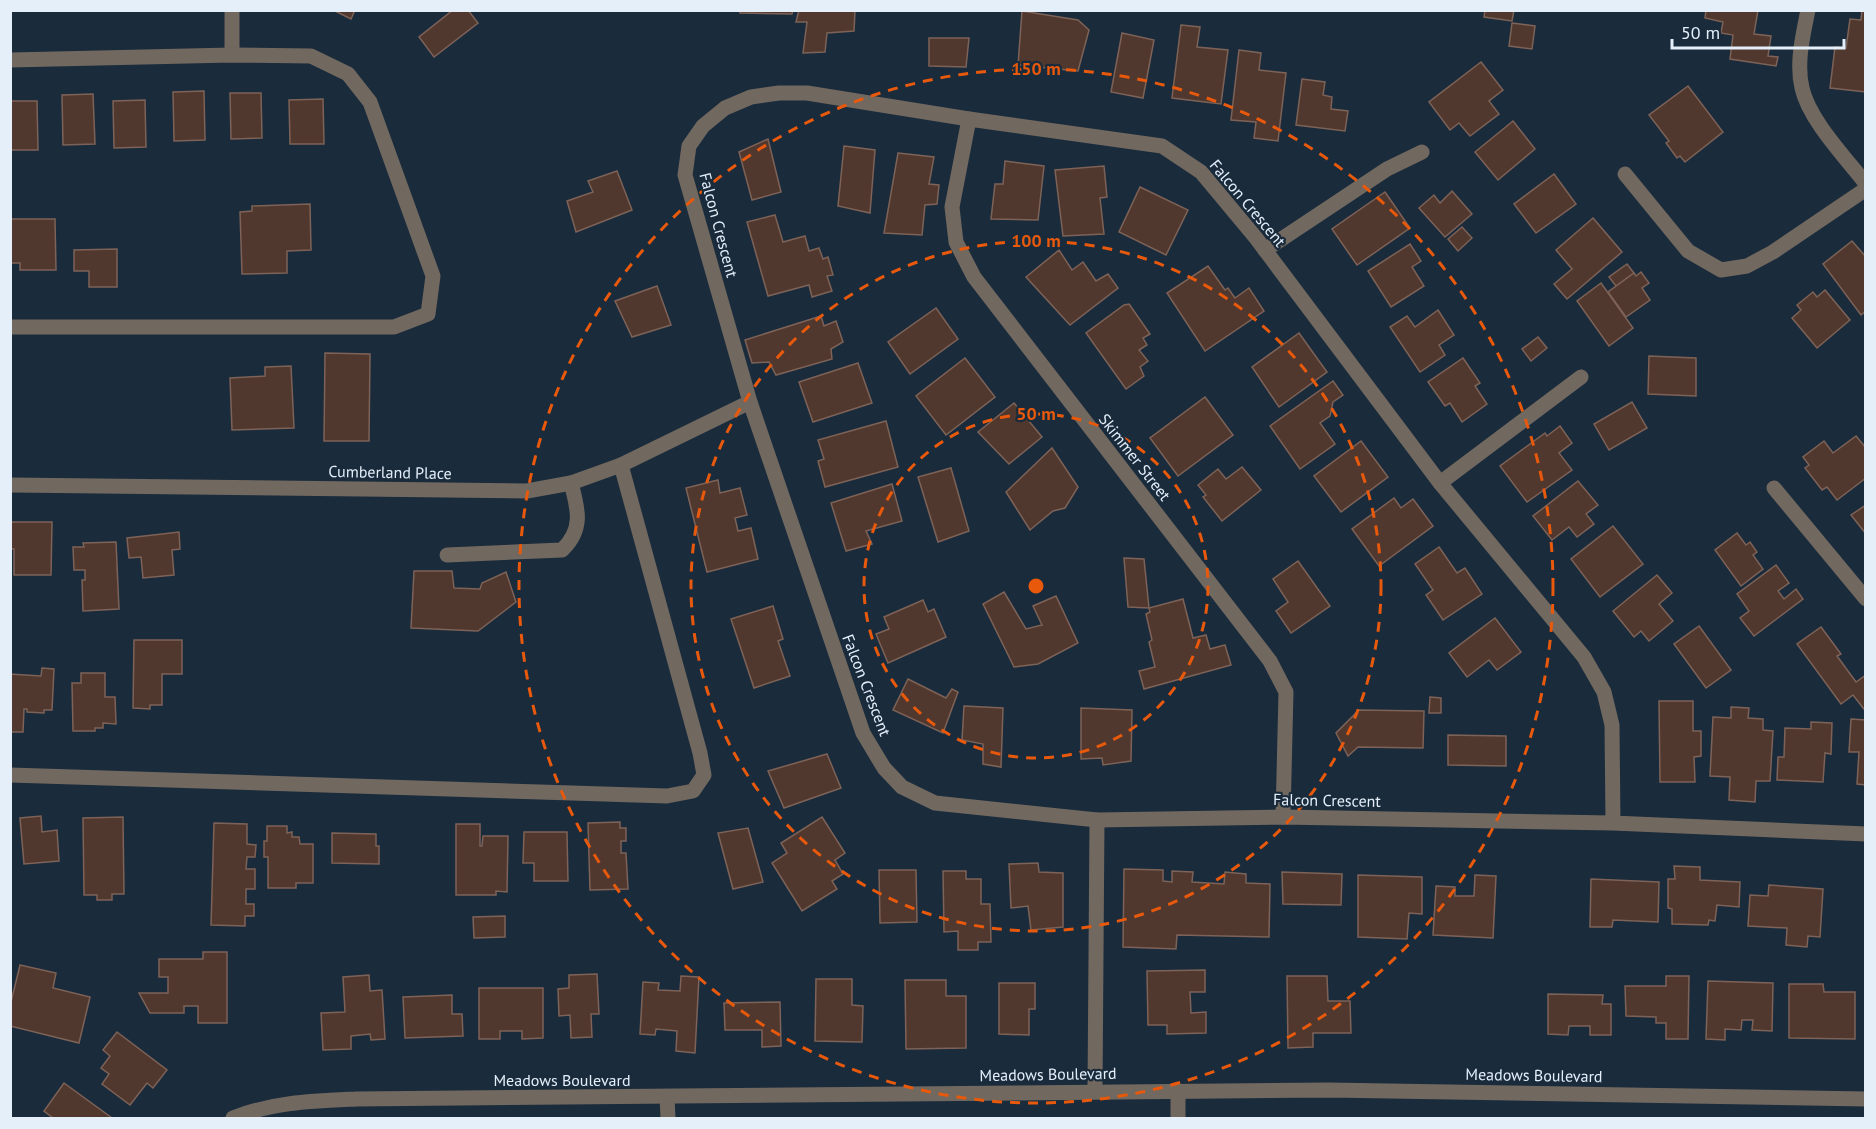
<svg xmlns="http://www.w3.org/2000/svg" width="1876" height="1129" font-family="'PT Sans',sans-serif">
  <rect width="100%" height="100%" fill="#1a2b3c"/>
  <g fill="#51382e" stroke="#7d6257" stroke-width="1.5">
    <polygon points="333,10 355,10 351,19"/>
    <polygon points="453,10 468,10 478,23 434,57 419,37"/>
    <polygon points="740,10 793,10 792,14 740,13"/>
    <polygon points="799,10 855,10 854,31 827,33 825,52 803,53 807,22 796,22"/>
    <polygon points="1485,10 1514,10 1512,21 1484,17"/>
    <polygon points="1706,10 1758,10 1754,34 1771,36 1768,56 1778,57 1776,66 1730,59 1733,35 1721,33 1723,22 1705,18"/>
    <polygon points="1862,10 1866,10 1866,92 1830,88 1835,47 1846,48 1850,19 1861,20"/>
    <polygon points="1022,11 1078,20 1089,30 1078,71 1018,65"/>
    <polygon points="1512,23 1535,26 1532,49 1509,46"/>
    <polygon points="1181,25 1200,27 1197,47 1228,50 1221,104 1172,98"/>
    <polygon points="1122,33 1154,40 1143,98 1111,92"/>
    <polygon points="929,38 969,38 966,67 929,66"/>
    <polygon points="1239,50 1261,53 1259,70 1286,73 1278,141 1254,138 1256,122 1231,120"/>
    <polygon points="1481,62 1503,90 1489,101 1499,114 1470,136 1459,123 1450,130 1429,102"/>
    <polygon points="1302,79 1325,82 1323,95 1332,97 1331,109 1348,111 1345,131 1296,125"/>
    <polygon points="1688,86 1723,132 1685,162 1680,156 1677,158 1666,143 1669,141 1649,115"/>
    <polygon points="204,91 205,140 174,141 173,92"/>
    <polygon points="230,93 261,93 262,138 231,139"/>
    <polygon points="93,94 95,144 63,145 62,95"/>
    <polygon points="323,99 324,144 290,144 289,100"/>
    <polygon points="145,100 146,147 114,148 113,101"/>
    <polygon points="10,101 37,101 38,150 10,150"/>
    <polygon points="1513,121 1535,149 1498,180 1475,152"/>
    <polygon points="768,139 781,192 752,200 739,152"/>
    <polygon points="844,146 875,150 870,213 838,206"/>
    <polygon points="898,153 934,157 929,184 939,185 937,204 925,205 922,235 884,233"/>
    <polygon points="1005,161 1044,166 1038,220 991,219 995,184 1003,184"/>
    <polygon points="1104,166 1107,197 1100,198 1104,234 1063,236 1055,170"/>
    <polygon points="617,171 632,210 576,232 567,201 593,192 588,181"/>
    <polygon points="1554,174 1576,204 1536,233 1514,204"/>
    <polygon points="1140,187 1188,210 1166,255 1119,232"/>
    <polygon points="1452,191 1472,214 1445,237 1419,208 1434,195 1440,203"/>
    <polygon points="1385,192 1410,228 1357,265 1332,229"/>
    <polygon points="310,204 311,250 287,251 287,273 242,274 240,212 252,211 252,206"/>
    <polygon points="775,215 783,242 805,236 809,251 819,248 823,259 828,257 833,275 827,276 832,291 812,297 809,285 768,296 747,222"/>
    <polygon points="1593,218 1622,252 1567,299 1554,284 1572,269 1556,250"/>
    <polygon points="10,219 55,219 56,270 20,270 20,263 10,263"/>
    <polygon points="1462,227 1472,238 1458,251 1448,239"/>
    <polygon points="1852,241 1866,257 1866,311 1861,315 1823,264"/>
    <polygon points="1410,244 1421,261 1412,267 1424,286 1391,307 1368,271"/>
    <polygon points="117,249 117,287 89,287 89,271 74,271 74,250"/>
    <polygon points="1059,250 1072,270 1083,262 1096,281 1108,274 1118,288 1070,325 1026,277"/>
    <polygon points="1627,264 1634,273 1616,286 1609,277"/>
    <polygon points="1208,266 1225,290 1228,288 1235,298 1249,288 1264,311 1205,351 1167,293"/>
    <polygon points="1641,272 1649,283 1642,288 1650,300 1626,317 1608,292 1634,273 1636,276"/>
    <polygon points="1601,283 1633,328 1609,346 1577,301"/>
    <polygon points="657,286 671,325 632,337 615,301"/>
    <polygon points="1825,290 1850,320 1817,348 1792,318 1801,310 1797,305 1813,292 1817,297"/>
    <polygon points="1129,304 1150,334 1143,338 1147,345 1139,350 1148,361 1140,367 1144,376 1126,389 1086,333 1124,305"/>
    <polygon points="936,308 958,339 910,374 888,342"/>
    <polygon points="1438,310 1454,335 1439,345 1445,355 1420,372 1390,327 1407,316 1415,327"/>
    <polygon points="821,316 824,326 836,321 843,342 831,349 832,359 776,375 769,362 752,363 745,340"/>
    <polygon points="1299,333 1327,372 1279,407 1252,367"/>
    <polygon points="1538,337 1547,348 1531,361 1522,349"/>
    <polygon points="325,353 370,354 369,441 324,441"/>
    <polygon points="1649,356 1696,358 1696,396 1648,394"/>
    <polygon points="965,358 995,397 946,435 916,396"/>
    <polygon points="1463,358 1480,383 1475,386 1487,404 1462,422 1450,403 1445,406 1428,382"/>
    <polygon points="858,363 872,403 813,422 799,382"/>
    <polygon points="291,366 294,428 232,430 230,378 265,376 265,367"/>
    <polygon points="1333,381 1343,395 1333,402 1330,416 1320,423 1335,444 1300,469 1270,426"/>
    <polygon points="1205,397 1233,435 1178,476 1150,438"/>
    <polygon points="1632,402 1647,428 1609,450 1594,424"/>
    <polygon points="1014,403 1042,437 1009,464 978,432"/>
    <polygon points="886,421 898,467 825,487 818,461 824,459 818,440"/>
    <polygon points="1560,426 1572,443 1559,453 1572,470 1527,502 1500,466 1545,433 1547,436"/>
    <polygon points="1856,436 1866,448 1866,478 1837,500 1827,487 1822,490 1805,468 1809,465 1803,457 1824,441 1833,453"/>
    <polygon points="1361,441 1388,477 1341,512 1314,476"/>
    <polygon points="1052,448 1078,487 1065,508 1053,511 1030,530 1006,492"/>
    <polygon points="1242,467 1261,490 1222,521 1203,497 1206,495 1198,485 1218,469 1226,479"/>
    <polygon points="951,468 969,531 938,542 918,477"/>
    <polygon points="718,480 720,493 740,488 747,515 735,518 738,531 751,528 758,559 707,572 686,488"/>
    <polygon points="1578,481 1598,505 1586,514 1594,524 1577,537 1569,527 1552,540 1533,516"/>
    <polygon points="892,484 902,521 866,531 872,544 846,551 831,503"/>
    <polygon points="1394,498 1401,508 1413,499 1433,526 1379,566 1352,529"/>
    <polygon points="1866,505 1866,534 1851,515"/>
    <polygon points="10,522 52,522 51,575 14,575 14,549 10,549"/>
    <polygon points="1613,526 1643,564 1600,597 1571,559"/>
    <polygon points="179,532 180,549 172,550 174,575 143,578 141,557 129,558 127,538"/>
    <polygon points="1737,533 1746,545 1750,542 1757,552 1753,555 1763,569 1741,586 1715,550"/>
    <polygon points="116,542 119,609 83,611 82,580 85,580 85,570 74,570 73,547 84,547 83,543"/>
    <polygon points="1439,547 1457,573 1465,568 1482,594 1443,620 1426,595 1433,590 1415,564"/>
    <polygon points="1124,558 1144,559 1149,608 1128,607"/>
    <polygon points="1298,561 1330,606 1291,633 1276,611 1288,602 1273,579"/>
    <polygon points="1776,565 1789,583 1778,591 1784,599 1796,589 1803,599 1754,636 1740,618 1749,611 1737,594"/>
    <polygon points="414,571 452,571 454,588 480,589 482,583 506,572 516,602 478,631 411,628"/>
    <polygon points="1657,575 1672,593 1659,604 1673,621 1649,641 1641,631 1634,637 1613,611"/>
    <polygon points="1004,592 1026,629 1042,625 1033,606 1056,596 1078,643 1038,664 1014,667 983,604"/>
    <polygon points="1183,599 1193,638 1206,635 1210,649 1225,645 1231,665 1144,689 1139,671 1155,667 1149,642 1152,640 1146,614 1150,612 1149,608"/>
    <polygon points="923,600 928,612 934,609 946,637 888,663 876,634 889,629 884,617"/>
    <polygon points="773,606 783,639 778,641 790,676 754,688 731,619"/>
    <polygon points="1495,618 1521,652 1497,670 1489,660 1467,677 1449,653"/>
    <polygon points="1699,626 1731,670 1706,688 1674,644"/>
    <polygon points="1821,627 1841,654 1837,656 1856,682 1866,675 1866,708 1864,709 1853,695 1841,704 1797,644"/>
    <polygon points="134,640 182,640 182,674 162,674 162,705 150,705 150,709 133,708"/>
    <polygon points="42,668 54,669 52,710 44,710 44,713 27,712 27,709 24,709 23,732 10,732 10,674 41,676"/>
    <polygon points="81,673 105,673 105,697 115,697 116,724 103,723 103,728 95,728 95,731 73,731 72,683 81,683"/>
    <polygon points="908,679 946,698 952,689 958,692 943,733 893,710"/>
    <polygon points="1430,697 1441,698 1441,713 1429,713"/>
    <polygon points="1659,701 1693,701 1693,731 1701,731 1701,756 1694,757 1695,782 1660,782"/>
    <polygon points="964,706 1003,708 1001,767 983,764 983,744 962,740"/>
    <polygon points="1731,707 1749,708 1748,718 1763,719 1763,730 1773,731 1770,781 1756,781 1755,802 1729,800 1730,777 1710,776 1713,717 1731,718"/>
    <polygon points="1081,708 1132,710 1131,761 1103,765 1102,758 1081,759"/>
    <polygon points="1359,710 1424,711 1423,748 1358,747 1348,756 1336,733"/>
    <polygon points="1851,719 1866,720 1866,785 1857,784 1859,752 1849,752"/>
    <polygon points="1811,722 1832,723 1831,754 1825,753 1823,782 1777,780 1778,757 1784,757 1785,728 1811,729"/>
    <polygon points="1448,735 1506,736 1506,766 1448,765"/>
    <polygon points="827,754 841,788 784,808 768,771"/>
    <polygon points="41,816 42,832 57,830 59,861 24,864 20,818"/>
    <polygon points="123,817 124,894 112,894 112,900 97,900 97,895 84,895 83,818"/>
    <polygon points="822,817 845,853 835,860 843,874 832,881 837,889 802,911 772,863 787,853 781,843"/>
    <polygon points="620,822 620,828 626,828 626,841 621,841 621,853 626,853 628,889 590,890 588,823"/>
    <polygon points="214,823 247,824 247,844 256,845 255,857 247,857 246,869 255,869 255,889 246,889 246,904 254,904 254,916 245,916 245,926 211,925"/>
    <polygon points="456,824 480,824 480,846 482,846 483,836 508,836 507,892 496,891 496,895 456,895"/>
    <polygon points="267,826 287,826 287,833 292,832 292,837 299,837 300,844 313,844 313,883 296,883 296,888 268,888 268,857 264,857 264,841 267,841"/>
    <polygon points="748,828 763,882 733,889 718,833"/>
    <polygon points="524,832 567,832 568,881 534,881 534,863 523,863"/>
    <polygon points="332,833 376,834 376,846 379,846 379,864 332,863"/>
    <polygon points="1038,863 1039,872 1063,873 1063,927 1031,930 1028,906 1011,908 1009,864"/>
    <polygon points="1674,866 1700,867 1700,880 1740,882 1739,907 1717,905 1715,921 1709,920 1708,925 1672,924 1672,909 1668,908 1668,879 1675,879"/>
    <polygon points="1124,869 1163,870 1163,881 1172,882 1172,871 1193,872 1192,882 1224,884 1225,872 1246,874 1246,883 1270,884 1269,937 1177,935 1176,949 1123,947"/>
    <polygon points="879,870 916,870 917,922 880,923"/>
    <polygon points="943,871 966,871 966,879 981,879 981,904 990,904 991,942 978,942 978,950 958,950 958,931 944,932"/>
    <polygon points="1282,872 1342,874 1341,905 1283,904"/>
    <polygon points="1358,875 1422,877 1422,914 1409,913 1407,939 1358,937"/>
    <polygon points="1475,875 1496,876 1493,938 1433,935 1436,886 1455,887 1455,896 1474,896"/>
    <polygon points="1591,879 1659,882 1658,922 1613,920 1612,927 1590,927"/>
    <polygon points="1769,885 1823,889 1820,937 1808,936 1807,947 1786,945 1787,928 1748,926 1750,895 1768,896"/>
    <polygon points="505,916 505,937 474,938 473,917"/>
    <polygon points="203,952 227,952 227,1023 198,1023 198,1006 184,1006 184,1013 150,1013 139,993 168,993 168,977 159,977 159,959 203,959"/>
    <polygon points="20,965 56,973 53,988 90,997 79,1043 10,1026 10,1006"/>
    <polygon points="1205,970 1205,992 1190,992 1191,1013 1206,1012 1206,1033 1167,1034 1167,1025 1148,1025 1147,971"/>
    <polygon points="597,974 599,1014 591,1014 592,1037 571,1038 570,1015 559,1016 558,989 569,988 569,975"/>
    <polygon points="369,975 370,991 382,990 385,1039 371,1040 370,1034 351,1036 351,1049 323,1050 321,1013 345,1012 343,977"/>
    <polygon points="681,976 699,977 695,1053 676,1051 677,1031 656,1029 655,1035 640,1034 643,982 659,983 658,990 680,991"/>
    <polygon points="1287,976 1327,976 1328,1001 1350,1001 1351,1033 1313,1033 1313,1047 1288,1048"/>
    <polygon points="1666,976 1689,976 1688,1039 1666,1039 1666,1023 1656,1023 1656,1017 1626,1016 1625,986 1666,986"/>
    <polygon points="816,979 852,979 852,1005 863,1006 862,1042 815,1041"/>
    <polygon points="905,980 946,980 946,996 966,996 966,1048 906,1049"/>
    <polygon points="1708,981 1773,983 1772,1031 1752,1030 1753,1020 1742,1020 1741,1030 1725,1029 1725,1040 1706,1039"/>
    <polygon points="999,983 1035,983 1035,1009 1029,1009 1029,1035 999,1034"/>
    <polygon points="1789,984 1823,984 1824,992 1855,992 1855,1039 1789,1038"/>
    <polygon points="479,988 543,988 543,1038 522,1039 522,1031 500,1031 500,1039 479,1039"/>
    <polygon points="1548,994 1603,995 1602,1004 1611,1004 1611,1035 1590,1035 1590,1026 1569,1026 1568,1035 1548,1034"/>
    <polygon points="452,995 452,1014 462,1014 463,1036 405,1038 403,997"/>
    <polygon points="780,1002 781,1046 762,1047 762,1030 725,1030 724,1003"/>
    <polygon points="117,1032 167,1070 153,1088 147,1083 130,1105 102,1084 109,1074 101,1068 110,1056 103,1050"/>
    <polygon points="64,1083 112,1118 53,1118 44,1111"/>
  </g>
  <g fill="none" stroke-linecap="round" stroke-linejoin="round">
    <g stroke="#71685f" stroke-width="15">
      <polyline points="232,10 232,55"/>
      <path d="M1808,10C1803,35 1796,63 1802,88C1809,120 1846,158 1866,184"/>
      <polyline points="10,60 232,55 311,56 348,74 370,102 433,276 428,314 394,327 10,327"/>
      <polyline points="969,119 952,207 956,242 974,277 1270,661 1286,692 1283,817"/>
      <polyline points="1625,174 1688,251 1721,270 1747,266 1773,252 1866,189"/>
      <polyline points="1265,250 1387,169 1422,152"/>
      <polyline points="1440,483 1581,377"/>
      <polyline points="10,485 527,491 571,483 621,465 750,402"/>
      <polyline points="1774,488 1866,599"/>
      <path d="M447,555L562,550C584,529 578,509 571,483"/>
      <polyline points="10,775 667,796 693,791 704,775 700,753 621,465"/>
      <polyline points="1613,823 1612,725 1604,692 1584,657 1440,483 1256,238 1201,172 1162,146 969,119 807,93 779,93 751,97 725,108 703,126 689,146 685,175 750,402 863,733 884,768 902,787 935,803 1097,820 1283,817 1613,823 1866,834"/>
      <polyline points="1095,1091 1097,820"/>
      <polyline points="1178,1091 1178,1118"/>
      <polyline points="667,1097 668,1118"/>
      <path d="M233,1118C273,1102 313,1101 356,1099L1329,1090L1866,1099"/>
    </g>
  </g>
  <g fill="none" stroke="#e8590c" stroke-width="3" stroke-dasharray="10 8">
    <circle cx="1036" cy="586" r="172"/>
    <circle cx="1036" cy="586" r="345"/>
    <circle cx="1036" cy="586" r="517"/>
  </g>
  <g text-anchor="middle" dominant-baseline="central" stroke-width="4.5" stroke-linejoin="round" paint-order="stroke">
    <g font-size="16" fill="#e4effa" stroke="#1a2b3c">
      <text transform="translate(1248 203) rotate(50)">Falcon Crescent</text>
      <text transform="translate(719 225) rotate(75)">Falcon Crescent</text>
      <text transform="translate(1135 457) rotate(52)">Skimmer Street</text>
      <text transform="translate(390 472) rotate(1)">Cumberland Place</text>
      <text transform="translate(867 685) rotate(69)">Falcon Crescent</text>
      <text transform="translate(1327 800) rotate(1)">Falcon Crescent</text>
      <text transform="translate(1048 1074) rotate(-1)">Meadows Boulevard</text>
      <text transform="translate(1534 1075) rotate(1)">Meadows Boulevard</text>
      <text x="562" y="1080">Meadows Boulevard</text>
    </g>
  </g>
  <circle cx="1036" cy="586" r="9" fill="#e8590c" stroke="#1a2b3c" stroke-width="3"/>
  <g font-size="18" text-anchor="middle" font-weight="bold" fill="#e8590c" stroke="#1a2b3c" stroke-width="4.5" stroke-linejoin="round" paint-order="stroke">
    <text x="1036" y="75">150 m</text>
    <text x="1036" y="247">100 m</text>
    <text x="1036" y="420">50 m</text>
  </g>
  <rect width="1876" height="1129" fill="none" stroke="#e4effa" stroke-width="24"/>
  <path d="M1672 39v9h172v-9" fill="none" stroke="#e4effa" stroke-width="3"/>
  <text x="1681" y="39" font-size="18" fill="#e4effa" stroke="#1a2b3c" stroke-width="4.5" paint-order="stroke">50 m</text>
</svg>
